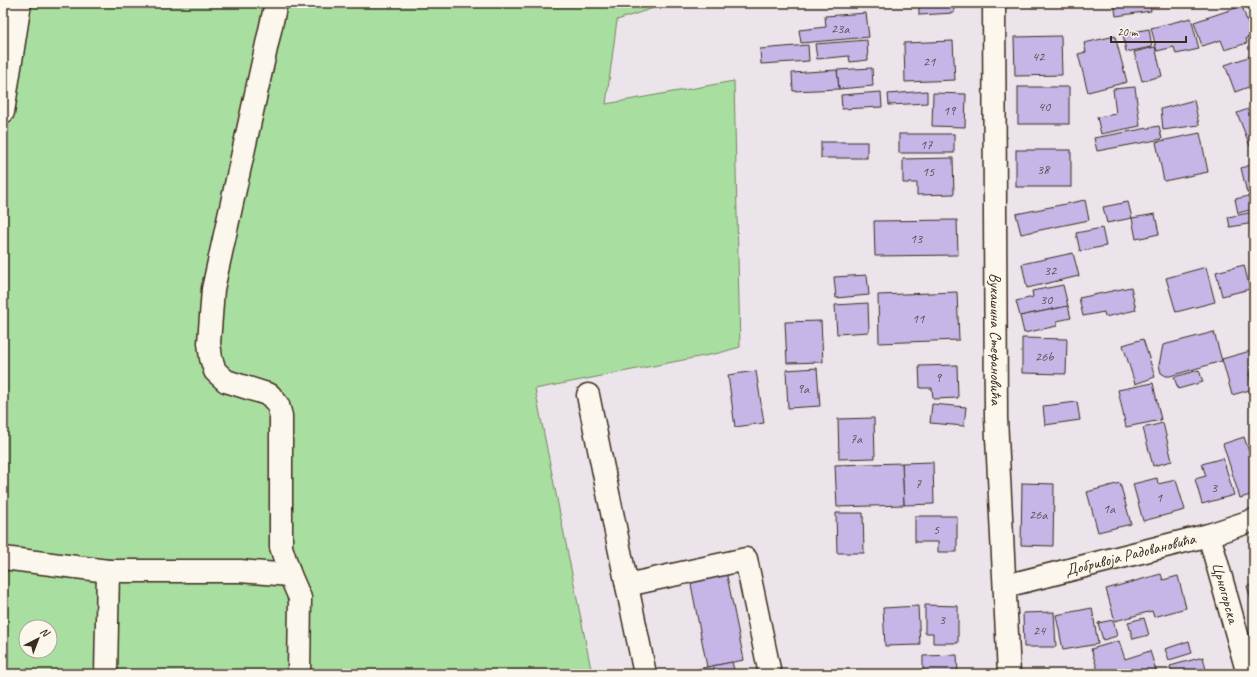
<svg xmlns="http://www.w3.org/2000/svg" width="1257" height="677" font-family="Caveat,sans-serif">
  <rect width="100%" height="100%" fill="#ebe4ea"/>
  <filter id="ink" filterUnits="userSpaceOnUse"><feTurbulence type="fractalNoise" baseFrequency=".025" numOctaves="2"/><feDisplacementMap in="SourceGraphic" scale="8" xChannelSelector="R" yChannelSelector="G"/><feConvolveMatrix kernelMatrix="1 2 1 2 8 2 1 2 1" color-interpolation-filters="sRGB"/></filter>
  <g filter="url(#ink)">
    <path fill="#a9dea1" stroke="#728460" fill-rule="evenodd" d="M3,3H669L617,20L606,104L734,81L740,347L719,353L535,389L592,674H3ZM26,627H50V651H26Z"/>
    <g fill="#c6b6e7" stroke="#3b2a1e">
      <polygon points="919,3 954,3 954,13 919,15"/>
      <polygon points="1114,3 1150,3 1151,11 1116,16"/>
      <polygon points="1242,6 1252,36 1246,38 1247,43 1225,50 1221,40 1202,46 1194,22"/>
      <polygon points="866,13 869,37 801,43 799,30 826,27 825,16"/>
      <polygon points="1191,18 1199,49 1176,54 1174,47 1157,51 1151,28"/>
      <polygon points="1149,29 1152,47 1126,52 1123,34"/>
      <polygon points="1061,36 1062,75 1015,76 1014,37"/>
      <polygon points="1115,36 1127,82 1088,92 1078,54 1086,52 1084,43"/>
      <polygon points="867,40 868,60 850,62 849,56 817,59 815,44"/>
      <polygon points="953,41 955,80 905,82 904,43"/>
      <polygon points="808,45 809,61 761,64 760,49"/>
      <polygon points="1155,47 1162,76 1142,81 1134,52"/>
      <polygon points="1254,55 1254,85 1235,92 1225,65"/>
      <polygon points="872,68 873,86 839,89 837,70"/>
      <polygon points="837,70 839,89 793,91 792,73"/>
      <rect x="1018" y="87" width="51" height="37"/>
      <polygon points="1135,87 1140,126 1101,134 1097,117 1116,114 1113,89"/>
      <polygon points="927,91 927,103 889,105 888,94"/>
      <polygon points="881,92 882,107 842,109 841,95"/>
      <polygon points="933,93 966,94 965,127 932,126"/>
      <polygon points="1194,100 1199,125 1163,130 1161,109"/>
      <polygon points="1254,107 1254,144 1250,146 1237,113"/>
      <polygon points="1159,126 1162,139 1097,151 1094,138"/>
      <polygon points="1200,133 1208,172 1164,181 1156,142"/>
      <rect x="899" y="134" width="55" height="19"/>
      <rect x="821" y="142" width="46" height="16"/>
      <rect x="1016" y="150" width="55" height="37"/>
      <polygon points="953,158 954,194 917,195 917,183 903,183 903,159"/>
      <polygon points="1254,164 1254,191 1247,193 1241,168"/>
      <polygon points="1254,195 1254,209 1238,213 1235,199"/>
      <polygon points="1085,200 1089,220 1021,234 1016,214"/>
      <polygon points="1128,202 1132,218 1107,223 1103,207"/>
      <polygon points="1254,212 1254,223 1230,227 1228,217"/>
      <polygon points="1155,214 1159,234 1136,239 1132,218"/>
      <polygon points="957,220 958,255 875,256 874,221"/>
      <polygon points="1102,228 1106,246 1080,251 1076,233"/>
      <polygon points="1073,253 1079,276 1027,288 1022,264"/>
      <polygon points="1244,265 1250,289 1222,296 1216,272"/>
      <polygon points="1206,267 1215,302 1176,312 1166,278"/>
      <polygon points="867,275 869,295 836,298 834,277"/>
      <polygon points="1063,285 1068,306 1020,316 1016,301 1033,297 1032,291"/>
      <polygon points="1131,287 1136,310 1105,317 1104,312 1083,316 1079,298"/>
      <polygon points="957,292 959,340 879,343 878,295"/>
      <polygon points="868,303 869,332 837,334 835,305"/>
      <polygon points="1068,306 1071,318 1057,321 1057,326 1024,333 1020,316"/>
      <polygon points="821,321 823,362 787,363 785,322"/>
      <polygon points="1214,332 1222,361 1170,376 1166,376 1161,373 1159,365 1163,345"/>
      <polygon points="1022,338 1067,339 1066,374 1022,373"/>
      <polygon points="1143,339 1155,377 1135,384 1123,345"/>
      <polygon points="1254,350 1254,371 1249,373 1253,389 1232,395 1222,359"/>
      <polygon points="957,365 958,398 933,399 932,388 920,388 919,366"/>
      <polygon points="817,368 820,406 788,408 786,370"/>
      <polygon points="1199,370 1203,382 1178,389 1174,377"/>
      <polygon points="756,371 764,423 735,427 728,375"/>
      <polygon points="1153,383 1161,420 1126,427 1118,390"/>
      <polygon points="1077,402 1080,420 1045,425 1043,406"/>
      <polygon points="932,404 966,407 964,426 930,423"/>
      <polygon points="874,418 875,458 839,459 838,419"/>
      <polygon points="1163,423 1172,461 1153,466 1143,428"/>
      <polygon points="1244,437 1250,455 1254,454 1254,494 1240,498 1223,444"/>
      <polygon points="1223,458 1234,495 1202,504 1195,479 1206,476 1202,464"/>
      <polygon points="933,462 934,504 904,505 902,463"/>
      <polygon points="902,463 904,505 837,507 835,465"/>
      <polygon points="1157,478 1158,484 1176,480 1185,510 1143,521 1133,484"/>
      <polygon points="1022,483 1054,484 1053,546 1021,545"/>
      <polygon points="1120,483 1131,524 1098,532 1087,492"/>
      <polygon points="836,513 863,513 864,553 837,553"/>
      <polygon points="915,516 957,516 957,552 938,552 938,542 915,542"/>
      <polygon points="725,566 744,660 707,667 689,574"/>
      <polygon points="1161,574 1163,580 1178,576 1186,608 1154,617 1152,611 1115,621 1106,589"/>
      <polygon points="1254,584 1254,609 1247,586"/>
      <polygon points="925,605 958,606 958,643 933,643 933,633 925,633"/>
      <polygon points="918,606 920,645 885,646 883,608"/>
      <polygon points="1092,608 1098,644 1063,650 1056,615"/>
      <polygon points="1054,612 1056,647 1024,647 1023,613"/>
      <polygon points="1144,618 1149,635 1133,639 1128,622"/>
      <polygon points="1113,620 1117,636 1103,640 1098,623"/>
      <polygon points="1119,641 1125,659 1150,651 1157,674 1099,674 1091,649"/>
      <polygon points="1189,641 1192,653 1169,660 1165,649"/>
      <polygon points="957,655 958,674 923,674 923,656"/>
      <polygon points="1203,657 1207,674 1172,674 1170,666"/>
      <polygon points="732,662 735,674 675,674 707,667"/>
    </g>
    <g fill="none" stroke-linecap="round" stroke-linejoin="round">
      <defs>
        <g id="minor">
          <polyline points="276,3 213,289 209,343 211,358 215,371 226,381 270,395 278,405 281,416 281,547 290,575 300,598 299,674"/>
          <path id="s1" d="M994,3L996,418L1009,674"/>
          <polyline points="3,112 20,3"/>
          <polyline points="588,395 645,674"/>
          <path id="s2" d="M1209,535L1248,674"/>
          <polyline points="3,558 108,571 240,571 290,575"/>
          <polyline points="627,585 746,559 770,674"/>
          <path id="s3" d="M1005,586L1209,535L1254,520"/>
          <polyline points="106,674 108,571"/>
        </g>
      </defs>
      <use href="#minor" stroke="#3b2a1e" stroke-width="25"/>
      <use href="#minor" stroke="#fbf7ec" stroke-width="22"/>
    </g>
  </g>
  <g text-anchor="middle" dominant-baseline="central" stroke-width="3.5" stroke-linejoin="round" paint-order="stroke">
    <g font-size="14" fill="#5e4d50">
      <text x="840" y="28">23a</text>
      <text x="1038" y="56">42</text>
      <text x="929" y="61">21</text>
      <text x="1044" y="106">40</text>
      <text x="949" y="110">19</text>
      <text x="926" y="144">17</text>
      <text x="1043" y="169">38</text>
      <text x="928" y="171">15</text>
      <text x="916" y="238">13</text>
      <text x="1050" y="270">32</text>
      <text x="1046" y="299">30</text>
      <text x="918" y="318">11</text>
      <text x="1044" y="356">26b</text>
      <text x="938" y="377">9</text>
      <text x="803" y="388">9a</text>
      <text x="856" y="438">7a</text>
      <text x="918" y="483">7</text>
      <text x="1214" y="487">3</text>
      <text x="1159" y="497">1</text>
      <text x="1109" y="508">1a</text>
      <text x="1038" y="514">26a</text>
      <text x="936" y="529">5</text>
      <text x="942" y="619">3</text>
      <text x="1039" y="630">24</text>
    </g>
    <g font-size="16" fill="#3b2a1e" stroke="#fbf7ec">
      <text stroke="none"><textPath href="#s1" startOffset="336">Вукашина Стефановића</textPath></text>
      <text stroke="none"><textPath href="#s3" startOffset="129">Добривоја Радовановића</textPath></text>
      <text stroke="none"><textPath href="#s2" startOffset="60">Црногорска</textPath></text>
    </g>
  </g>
  <rect width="1257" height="677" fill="none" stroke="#fbf7ec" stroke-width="16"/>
  <rect x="8" y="8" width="1241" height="661" fill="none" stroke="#3b2a1e" stroke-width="1.5" filter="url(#ink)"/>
  <g transform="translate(38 639) rotate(42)"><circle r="19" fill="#fbf7ec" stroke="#aea59a"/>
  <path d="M0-3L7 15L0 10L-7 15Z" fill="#3b2a1e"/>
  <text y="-6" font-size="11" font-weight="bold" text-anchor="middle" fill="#3b2a1e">N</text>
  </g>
  <path d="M1111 36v6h75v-6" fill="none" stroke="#3b2a1e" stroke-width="2"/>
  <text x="1117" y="36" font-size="12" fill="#3b2a1e" stroke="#fbf7ec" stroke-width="3" paint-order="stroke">20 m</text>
</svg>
